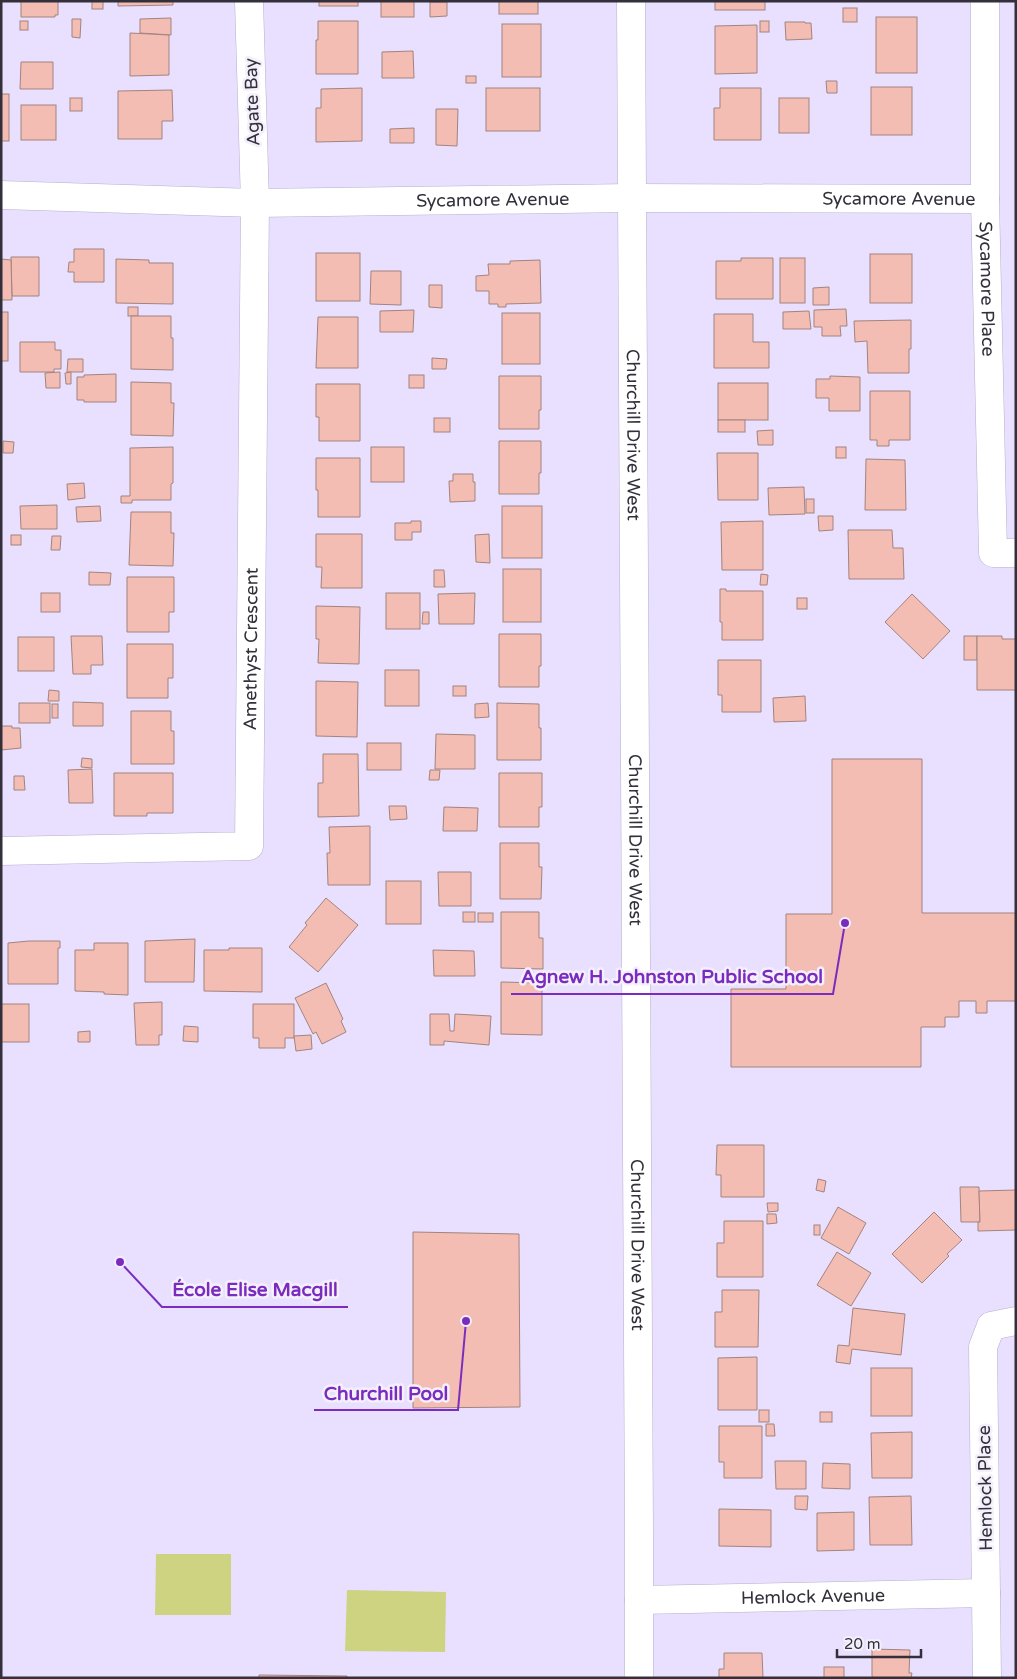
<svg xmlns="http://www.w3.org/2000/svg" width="1017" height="1679" font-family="'Varela Round',sans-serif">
  <rect width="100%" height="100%" fill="#e8e0fe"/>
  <g fill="#ced381">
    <polygon points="156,1554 231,1554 231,1615 155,1615"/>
    <polygon points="347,1590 446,1592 445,1652 345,1651"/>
  </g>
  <g fill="#f3bdb4" stroke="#a3837e">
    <polygon points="21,1 58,1 58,15 55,15 55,17 21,17"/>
    <rect x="92" y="1" width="11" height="8"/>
    <polygon points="118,1 173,1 173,5 118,6"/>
    <rect x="319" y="1" width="39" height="5"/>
    <rect x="381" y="1" width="33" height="16"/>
    <rect x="499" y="1" width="39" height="13"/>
    <rect x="715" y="1" width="50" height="9"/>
    <polygon points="430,2 447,2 447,16 430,17"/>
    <rect x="843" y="8" width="14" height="14"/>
    <rect x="876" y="17" width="41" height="56"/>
    <polygon points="171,18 171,35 140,33 140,19"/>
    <polygon points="72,19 81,19 80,38 72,37"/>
    <rect x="20" y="21" width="8" height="9"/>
    <polygon points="318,21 358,21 358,74 316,74 316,40 318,40"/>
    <rect x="760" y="21" width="9" height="11"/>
    <polygon points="785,22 805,22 805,23 811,23 812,39 786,40"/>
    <rect x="502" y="24" width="39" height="53"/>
    <polygon points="757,25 757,73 715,74 715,26"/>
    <polygon points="130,33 169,35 169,75 130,76"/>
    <polygon points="413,51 414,78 382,78 382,52"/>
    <polygon points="21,62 53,62 53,89 20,89"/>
    <rect x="466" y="76" width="10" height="7"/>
    <polygon points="826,81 837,81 837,93 827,93"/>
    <rect x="871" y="87" width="41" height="48"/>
    <polygon points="362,88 362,141 316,142 316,108 321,108 321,89"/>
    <rect x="486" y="88" width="54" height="43"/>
    <polygon points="720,88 761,88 761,140 714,140 714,108 720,108"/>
    <polygon points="172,90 173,121 162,121 162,139 118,139 118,91"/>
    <rect x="1" y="94" width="8" height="47"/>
    <rect x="70" y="98" width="12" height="13"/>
    <rect x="779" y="98" width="30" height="35"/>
    <rect x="21" y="105" width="35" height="35"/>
    <polygon points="436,109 458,109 457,146 436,145"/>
    <polygon points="414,128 414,143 390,143 390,129"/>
    <polygon points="74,249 104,249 104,282 74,282 74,272 68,272 69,262 74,262"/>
    <rect x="316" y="253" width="44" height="48"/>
    <rect x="870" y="254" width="42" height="49"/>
    <polygon points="11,257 39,257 39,296 12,296"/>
    <polygon points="741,258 773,258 773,299 716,299 716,261 741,261"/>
    <rect x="780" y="258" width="25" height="45"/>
    <polygon points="1,259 11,260 12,300 1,300"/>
    <polygon points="116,259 149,260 149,263 173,263 173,304 116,303"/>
    <polygon points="540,260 541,303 506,304 506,307 498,307 498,304 489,304 489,291 476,291 476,276 489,275 488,264 510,264 510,261"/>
    <polygon points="371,271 401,271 401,305 370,304"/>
    <polygon points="429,285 442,285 442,308 429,307"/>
    <polygon points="829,287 829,305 813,305 813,288"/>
    <rect x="128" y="307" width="10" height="9"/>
    <polygon points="846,309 847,326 840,326 841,336 822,336 822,327 814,327 814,310"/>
    <polygon points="414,310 413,332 380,332 380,311"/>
    <polygon points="809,311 811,329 783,329 783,312"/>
    <rect x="1" y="312" width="7" height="49"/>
    <rect x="502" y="313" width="38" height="51"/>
    <polygon points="714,314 753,314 753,342 769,342 769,368 714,368"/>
    <polygon points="131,316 171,316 171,338 173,338 173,370 131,369"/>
    <polygon points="318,317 358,317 358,368 316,368"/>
    <polygon points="911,320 911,349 909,349 909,373 868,373 867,341 855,342 854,321"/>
    <polygon points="20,342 55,342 55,350 61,350 61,369 54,369 54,372 20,372"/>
    <polygon points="432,358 447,359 446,369 432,369"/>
    <polygon points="68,359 83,359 83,372 67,372"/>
    <polygon points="60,372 60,388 46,388 45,373"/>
    <polygon points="71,372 71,384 66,384 65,373"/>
    <polygon points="116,374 116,402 84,402 84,400 77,400 77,377 84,377 84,375"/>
    <rect x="409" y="375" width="15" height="13"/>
    <polygon points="499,376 541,376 541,410 539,410 539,429 499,429"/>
    <polygon points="830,376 860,377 860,411 829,411 829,398 816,398 816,379 830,379"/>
    <polygon points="131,382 171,383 171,403 174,403 173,436 131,435"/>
    <rect x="718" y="383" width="50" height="37"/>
    <polygon points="316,384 360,384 360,441 319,441 319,417 316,417"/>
    <polygon points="870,391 910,391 910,440 889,440 889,446 877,446 877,440 870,440"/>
    <rect x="434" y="418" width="16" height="14"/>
    <rect x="718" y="420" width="27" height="12"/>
    <polygon points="773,430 773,445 758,445 757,431"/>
    <polygon points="3,441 14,442 13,453 3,453"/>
    <polygon points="499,441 541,441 541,473 539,473 539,494 499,494"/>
    <polygon points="173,447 173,483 171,484 171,500 132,500 132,503 121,503 121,496 130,496 130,448"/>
    <rect x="371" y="447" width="33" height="35"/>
    <rect x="836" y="447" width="10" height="11"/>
    <polygon points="717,453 758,453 758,500 718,500"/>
    <polygon points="316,458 360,458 360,517 318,517 318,490 316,490"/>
    <polygon points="866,459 905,460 906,510 865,510"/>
    <polygon points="453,474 473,474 473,482 475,482 475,501 450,502 449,481 453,481"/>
    <polygon points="84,483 85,498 68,500 67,484"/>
    <polygon points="804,487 805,514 769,515 768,488"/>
    <rect x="806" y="499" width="8" height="14"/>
    <polygon points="57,505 57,529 21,529 20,506"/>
    <polygon points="100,506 101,521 77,522 76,507"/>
    <rect x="502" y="506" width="40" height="52"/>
    <polygon points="131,512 171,512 171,533 174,533 173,566 129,565"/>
    <polygon points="818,516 833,516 833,530 819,531"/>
    <polygon points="411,521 421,521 421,532 412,532 412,540 395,540 395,523 411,523"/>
    <polygon points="763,521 763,570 722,570 721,522"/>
    <polygon points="848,530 892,530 893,548 903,548 904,579 849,579"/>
    <polygon points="316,534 362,534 362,588 321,588 322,567 316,567"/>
    <polygon points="489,534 490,563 476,562 475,535"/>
    <rect x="11" y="535" width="10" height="10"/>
    <polygon points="52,536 61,536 60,550 51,550"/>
    <rect x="503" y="569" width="38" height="53"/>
    <polygon points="434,570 444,570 445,587 434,587"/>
    <polygon points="89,572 111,573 110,585 89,585"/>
    <polygon points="761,574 768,575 767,585 760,585"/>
    <polygon points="127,577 174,577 174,612 169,612 169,632 127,632"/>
    <polygon points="720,589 726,589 726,591 763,591 763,640 722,640 722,622 720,622"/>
    <rect x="41" y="593" width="19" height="19"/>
    <rect x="386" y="593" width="34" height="36"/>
    <polygon points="475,593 474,624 439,624 438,594"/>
    <polygon points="912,594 950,631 923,659 885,622"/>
    <rect x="797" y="598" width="10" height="11"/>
    <polygon points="316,606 360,607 359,664 318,663 319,639 316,639"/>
    <polygon points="423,612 429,612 429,624 422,624"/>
    <polygon points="499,634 541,634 541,666 539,666 539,687 499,687"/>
    <polygon points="71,636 102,636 103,665 91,665 91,674 73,674"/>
    <rect x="964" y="636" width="13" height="24"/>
    <polygon points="977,636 1002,636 1002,639 1016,639 1016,690 977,690"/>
    <rect x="18" y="637" width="36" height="34"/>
    <polygon points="127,644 173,644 173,678 168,678 168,698 127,698"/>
    <polygon points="718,660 761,660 761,712 722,712 722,695 718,695"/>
    <rect x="385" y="670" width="34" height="36"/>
    <polygon points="316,681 358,682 357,737 316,736"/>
    <rect x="453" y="686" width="13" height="10"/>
    <polygon points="49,690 59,691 59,701 48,701"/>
    <polygon points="805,696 806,721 774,722 773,698"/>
    <polygon points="73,702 103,703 103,726 73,726"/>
    <rect x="19" y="703" width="31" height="20"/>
    <polygon points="488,703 489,717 475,718 475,704"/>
    <polygon points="497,703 539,704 539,728 541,728 541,760 497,760"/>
    <rect x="52" y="704" width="6" height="14"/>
    <polygon points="131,711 171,711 171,731 174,731 174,764 131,764"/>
    <polygon points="1,726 12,726 12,728 20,728 21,748 1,750"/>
    <polygon points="436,734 475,735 475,769 435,769"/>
    <rect x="367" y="743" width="34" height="27"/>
    <polygon points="323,754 358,754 359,816 318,817 318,783 323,783"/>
    <polygon points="82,758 92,759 92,768 81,767"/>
    <polygon points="832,759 922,759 922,913 1016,913 1016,1001 987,1001 987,1013 976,1013 976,1001 959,1001 959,1017 945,1017 945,1027 921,1027 921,1067 731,1067 731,989 786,989 786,914 832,914"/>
    <polygon points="92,769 93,803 69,803 68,770"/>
    <polygon points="430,770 440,770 439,780 429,780"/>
    <polygon points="114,773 173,773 173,813 147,813 147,816 114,816"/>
    <polygon points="499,773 542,773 542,807 539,807 539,827 499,827"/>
    <polygon points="14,776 24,776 25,790 14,790"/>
    <polygon points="389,806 406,806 407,819 390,820"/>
    <polygon points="444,807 478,808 477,831 443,831"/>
    <polygon points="370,826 370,885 328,885 327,853 330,853 329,827"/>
    <polygon points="500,843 539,843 539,867 542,867 541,899 500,899"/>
    <polygon points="438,872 471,872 471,906 439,906"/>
    <rect x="386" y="881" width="35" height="43"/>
    <polygon points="326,898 358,925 318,972 289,947 307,925 305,923"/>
    <rect x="463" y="912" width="12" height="10"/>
    <polygon points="501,912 539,912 539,938 543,938 543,969 501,968"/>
    <rect x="478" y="913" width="15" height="9"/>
    <polygon points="195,939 194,982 145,982 145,941"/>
    <polygon points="29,941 60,941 60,948 58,948 58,984 8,984 8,943"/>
    <polygon points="94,943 128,943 128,995 104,994 104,992 75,991 75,950 94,950"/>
    <polygon points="229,948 262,948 262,992 204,991 204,950 229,950"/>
    <polygon points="433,950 474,951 475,976 434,976"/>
    <polygon points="501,982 542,983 542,1035 501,1034"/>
    <polygon points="326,983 343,1019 341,1021 346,1032 322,1044 316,1032 313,1034 295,998"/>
    <polygon points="162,1002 162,1035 159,1035 159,1045 136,1045 134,1003"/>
    <rect x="1" y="1004" width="28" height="38"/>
    <polygon points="253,1004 294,1004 294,1038 285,1038 285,1048 259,1048 259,1038 253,1038"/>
    <polygon points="430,1014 449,1014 450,1031 454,1031 455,1014 491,1016 489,1045 444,1041 444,1045 430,1045"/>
    <polygon points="184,1026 198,1027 198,1042 183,1041"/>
    <polygon points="90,1031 90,1042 78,1042 78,1032"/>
    <polygon points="311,1035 312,1049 296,1051 294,1036"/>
    <polygon points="717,1145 764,1145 764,1197 721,1197 721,1175 716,1175"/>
    <polygon points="818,1179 826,1181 824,1192 816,1190"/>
    <polygon points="960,1187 979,1187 980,1222 961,1222"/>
    <polygon points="1016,1190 1016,1230 978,1231 978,1222 980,1222 979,1191"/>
    <polygon points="767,1203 778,1203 778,1211 768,1212"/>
    <polygon points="838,1207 866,1223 849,1254 821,1238"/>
    <polygon points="934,1212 962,1240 947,1254 949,1256 922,1283 892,1254"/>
    <polygon points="767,1214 776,1214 777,1223 767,1224"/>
    <polygon points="724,1221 763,1221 763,1277 717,1277 717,1243 724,1243"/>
    <rect x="814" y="1225" width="6" height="10"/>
    <polygon points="413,1232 519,1234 520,1407 413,1408"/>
    <polygon points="837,1252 871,1273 851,1306 817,1285"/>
    <polygon points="722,1290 759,1290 758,1347 715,1347 715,1312 722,1312"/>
    <polygon points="853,1308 905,1314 901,1355 852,1349 850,1364 836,1362 838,1345 849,1346"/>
    <polygon points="757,1357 757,1410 718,1410 718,1358"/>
    <rect x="871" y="1368" width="41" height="48"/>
    <rect x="759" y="1410" width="10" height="12"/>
    <rect x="820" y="1412" width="12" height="10"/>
    <polygon points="766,1424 774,1424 775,1436 766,1436"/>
    <polygon points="719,1426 762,1426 762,1478 724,1478 724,1462 719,1462"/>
    <polygon points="912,1432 912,1478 872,1478 871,1433"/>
    <polygon points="775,1461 806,1461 806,1489 776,1489"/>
    <polygon points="823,1463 850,1464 850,1489 822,1488"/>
    <polygon points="795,1496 808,1496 807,1510 795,1509"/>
    <polygon points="911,1496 912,1545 870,1545 869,1497"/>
    <polygon points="719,1509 771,1510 771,1547 719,1546"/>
    <polygon points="854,1512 854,1550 817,1551 817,1513"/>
    <polygon points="872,1649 910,1650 909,1673 912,1673 911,1678 873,1678 872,1676"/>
    <polygon points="724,1653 762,1653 763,1678 719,1678 719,1669 724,1669"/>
    <rect x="824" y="1667" width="20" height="11"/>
    <polygon points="259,1675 347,1676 347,1678 259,1678"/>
  </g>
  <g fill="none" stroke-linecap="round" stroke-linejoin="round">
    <defs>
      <g id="street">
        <path id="s1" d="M631,1L639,1532V1678"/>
        <path id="s2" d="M985,1V199L993,553H1016"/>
        <path id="s3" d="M1,195L255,203L631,198L985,199"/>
        <path id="s4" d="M1,851L249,846L255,203L249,1"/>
        <path id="s5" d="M639,1600L986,1593"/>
        <polyline points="987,1678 983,1347 991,1326 1016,1321"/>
      </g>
    </defs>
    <use href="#street" stroke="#b7afcc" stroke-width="29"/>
    <use href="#street" stroke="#fff" stroke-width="28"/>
  </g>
  <g text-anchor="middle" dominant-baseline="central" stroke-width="5" stroke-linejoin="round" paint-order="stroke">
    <g font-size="18" fill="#33303b" stroke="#f3f0fc">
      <text transform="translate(252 102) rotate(-92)">Agate Bay</text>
      <text stroke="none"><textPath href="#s3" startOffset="898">Sycamore Avenue</textPath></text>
      <text stroke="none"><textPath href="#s3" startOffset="492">Sycamore Avenue</textPath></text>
      <text stroke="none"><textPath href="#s2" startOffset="288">Sycamore Place</textPath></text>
      <text stroke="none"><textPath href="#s1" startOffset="434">Churchill Drive West</textPath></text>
      <text stroke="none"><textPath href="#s4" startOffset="445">Amethyst Crescent</textPath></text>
      <text stroke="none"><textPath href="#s1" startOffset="839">Churchill Drive West</textPath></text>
      <text stroke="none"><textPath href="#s1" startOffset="1244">Churchill Drive West</textPath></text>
      <text transform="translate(985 1488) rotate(-91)">Hemlock Place</text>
      <text stroke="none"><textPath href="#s5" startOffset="174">Hemlock Avenue</textPath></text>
    </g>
  </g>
  <path fill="none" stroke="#7b2cbf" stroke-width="2" d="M845 923L833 994H511M120 1262L162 1307H348M466 1321L458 1410H314"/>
  <g fill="#7b2cbf" stroke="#f3f0fc" stroke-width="2">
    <circle cx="845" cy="923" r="5"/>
    <circle cx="120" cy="1262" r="5"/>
    <circle cx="466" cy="1321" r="5"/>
  </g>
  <g font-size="19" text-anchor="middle" font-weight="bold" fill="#7b2cbf" stroke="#f3f0fc" stroke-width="5" stroke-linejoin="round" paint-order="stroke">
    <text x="672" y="983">Agnew H. Johnston Public School</text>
    <text x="255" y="1296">École Elise Macgill</text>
    <text x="386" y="1400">Churchill Pool</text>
  </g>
  <rect width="1017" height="1679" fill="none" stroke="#33303b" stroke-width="5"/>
  <path d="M837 1649v8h84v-8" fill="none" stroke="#33303b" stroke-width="2.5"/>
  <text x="844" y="1649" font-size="15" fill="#33303b" stroke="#f3f0fc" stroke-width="4" paint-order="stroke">20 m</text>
</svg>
